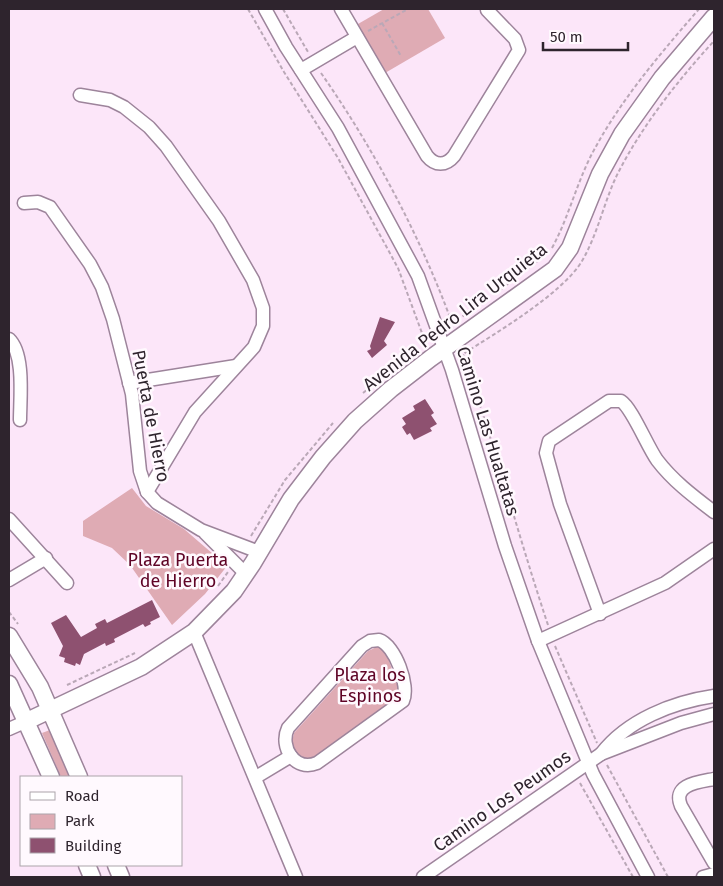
<svg xmlns="http://www.w3.org/2000/svg" width="723" height="886" font-family="'Fira Sans',sans-serif">
  <rect width="100%" height="100%" fill="#fce6f9"/>
  <g fill="#dfabb4">
    <polygon points="384,9 428,9 445,38 385,73 358,24"/>
    <polygon points="132,488 146,506 184,529 227,566 205,594 172,625 130,565 112,548 83,536 83,521"/>
    <polygon points="379,646 386,652 399,690 396,699 310,760 298,757 292,743 294,733 368,651"/>
    <polygon points="50,730 69,777 61,777 42,733"/>
  </g>
  <g fill="#8e5170">
    <polygon points="380,317 395,322 384,341 387,345 372,358 367,351 371,349 370,346"/>
    <polygon points="425,399 434,413 431,415 437,424 430,428 432,431 414,440 410,433 407,435 402,427 406,424 402,418 415,410 413,406"/>
    <polygon points="152,600 160,617 150,622 151,624 145,627 143,624 114,639 115,642 106,646 105,643 84,654 80,665 76,663 75,666 64,662 65,658 59,656 63,646 51,623 66,615 81,637 97,628 95,624 105,619 107,623"/>
  </g>
  <g fill="none" stroke-linecap="round" stroke-linejoin="round">
    <defs>
      <g id="minor">
        <polyline points="265,9 286,47 338,128 418,276 452,370 505,546 538,641 593,774 648,877"/>
        <path d="M341,9L427,156C435,166 446,166 454,156L519,50L515,39L487,10"/>
        <polyline points="301,70 357,37"/>
        <polyline points="80,95 110,100 124,107 149,127 166,146 219,221 253,280 263,308 263,326 254,347 195,412 147,492"/>
        <polyline points="24,203 38,202 50,207 90,264 102,287 113,319 132,394 140,471 147,492 157,503 201,530 259,552"/>
        <path d="M9,339C25,354 20,399 20,420"/>
        <polyline points="129,383 236,366"/>
        <polyline points="9,519 67,583"/>
        <polyline points="205,533 246,574"/>
        <polyline points="9,580 46,558"/>
        <path d="M600,614L560,504L546,453L549,441L609,401H621C632,408 647,446 657,460C673,481 693,496 714,512"/>
        <polyline points="194,632 296,877"/>
        <path d="M379,640C395,645 410,686 403,701L317,763C295,772 279,747 288,728L362,646L370,641Z"/>
        <polyline points="538,641 665,583 714,549"/>
        <polyline points="9,729 27,721"/>
        <path d="M601,754C627,720 673,702 714,696"/>
        <polyline points="256,777 291,756"/>
        <path d="M714,779C699,782 672,784 681,806L714,863"/>
        <polyline points="423,877 601,754 681,723 714,714"/>
        <polyline points="703,877 714,874"/>
      </g>
      <g id="major">
        <polyline points="9,636 40,687 79,777"/>
        <polyline points="9,684 51,777"/>
        <polyline points="27,721 141,667 194,632 234,591 253,563 291,499 323,457 355,421 391,389 431,358 555,269 570,248 600,174 622,134 662,78 714,17"/>
        <polyline points="87,865 92,877"/>
        <polyline points="116,865 121,877"/>
      </g>
    </defs>
    <use href="#minor" stroke="#9d849b" stroke-width="15"/>
    <use href="#major" stroke="#9d849b" stroke-width="19"/>
    <g stroke="#baa8b7" stroke-width="2" stroke-dasharray="4 2.5" stroke-linecap="butt">
      <polyline points="248,9 284,72 338,158 398,268 426,344"/>
      <polyline points="283,9 308,52"/>
      <polyline points="382,23 401,56"/>
      <polyline points="368,31 408,9"/>
      <path d="M321,73C374,149 419,234 451,320H457L475,308"/>
      <path d="M552,248C569,217 577,181 594,150C622,98 661,53 699,9"/>
      <polyline points="500,290 549,252"/>
      <polyline points="363,393 408,357"/>
      <polyline points="251,536 285,480 333,423"/>
      <polyline points="218,586 228,572"/>
      <polyline points="9,612 18,624"/>
      <path d="M548,625C518,535 494,443 463,354C496,333 562,294 582,261C598,234 604,201 618,173C642,126 678,80 714,41"/>
      <polyline points="555,646 597,743"/>
      <polyline points="67,685 135,653"/>
      <polyline points="607,765 668,877"/>
      <polyline points="580,783 633,877"/>
    </g>
    <use href="#minor" stroke="#fff" stroke-width="12"/>
    <use href="#major" stroke="#fff" stroke-width="16"/>
  </g>
  <g text-anchor="middle" dominant-baseline="central" stroke-width="5" stroke-linejoin="round" paint-order="stroke">
    <g font-size="18" fill="#2e242d" stroke="#fff9fe">
      <text transform="translate(455 317) rotate(-38)">Avenida Pedro Lira Urquieta</text>
      <text transform="translate(151 416) rotate(79)">Puerta de Hierro</text>
      <text transform="translate(488 431) rotate(73)">Camino Las Hualtatas</text>
      <text transform="translate(502 801) rotate(-35)">Camino Los Peumos</text>
    </g>
    <g font-size="18" fill="#5f0426" stroke="#fff9fe">
      <text x="178" y="560">Plaza Puerta<tspan x="178" dy="21">de Hierro</tspan></text>
      <text x="370" y="675">Plaza los<tspan x="370" dy="21">Espinos</tspan></text>
    </g>
  </g>
  <rect width="723" height="886" fill="none" stroke="#2e242d" stroke-width="20"/>
  <rect x="20" y="776" width="162" height="90" fill="#fff9fe" stroke="#aba4aa"/>
  <rect x="30" y="792" width="25" height="8" fill="#ffffff" stroke="#aba4aa"/>
  <text x="65" y="801" font-size="15" fill="#2e242d">Road</text>
  <rect x="30" y="814" width="25" height="15" fill="#dfabb4" stroke="#aba4aa"/>
  <text x="65" y="826" font-size="15" fill="#2e242d">Park</text>
  <rect x="30" y="838" width="25" height="15" fill="#8e5170" stroke="#aba4aa"/>
  <text x="65" y="851" font-size="15" fill="#2e242d">Building</text>
  <path d="M543 42v8h85v-8" fill="none" stroke="#2e242d" stroke-width="2.5"/>
  <text x="550" y="42" font-size="15" fill="#2e242d" stroke="#fff9fe" stroke-width="4" paint-order="stroke">50 m</text>
</svg>
